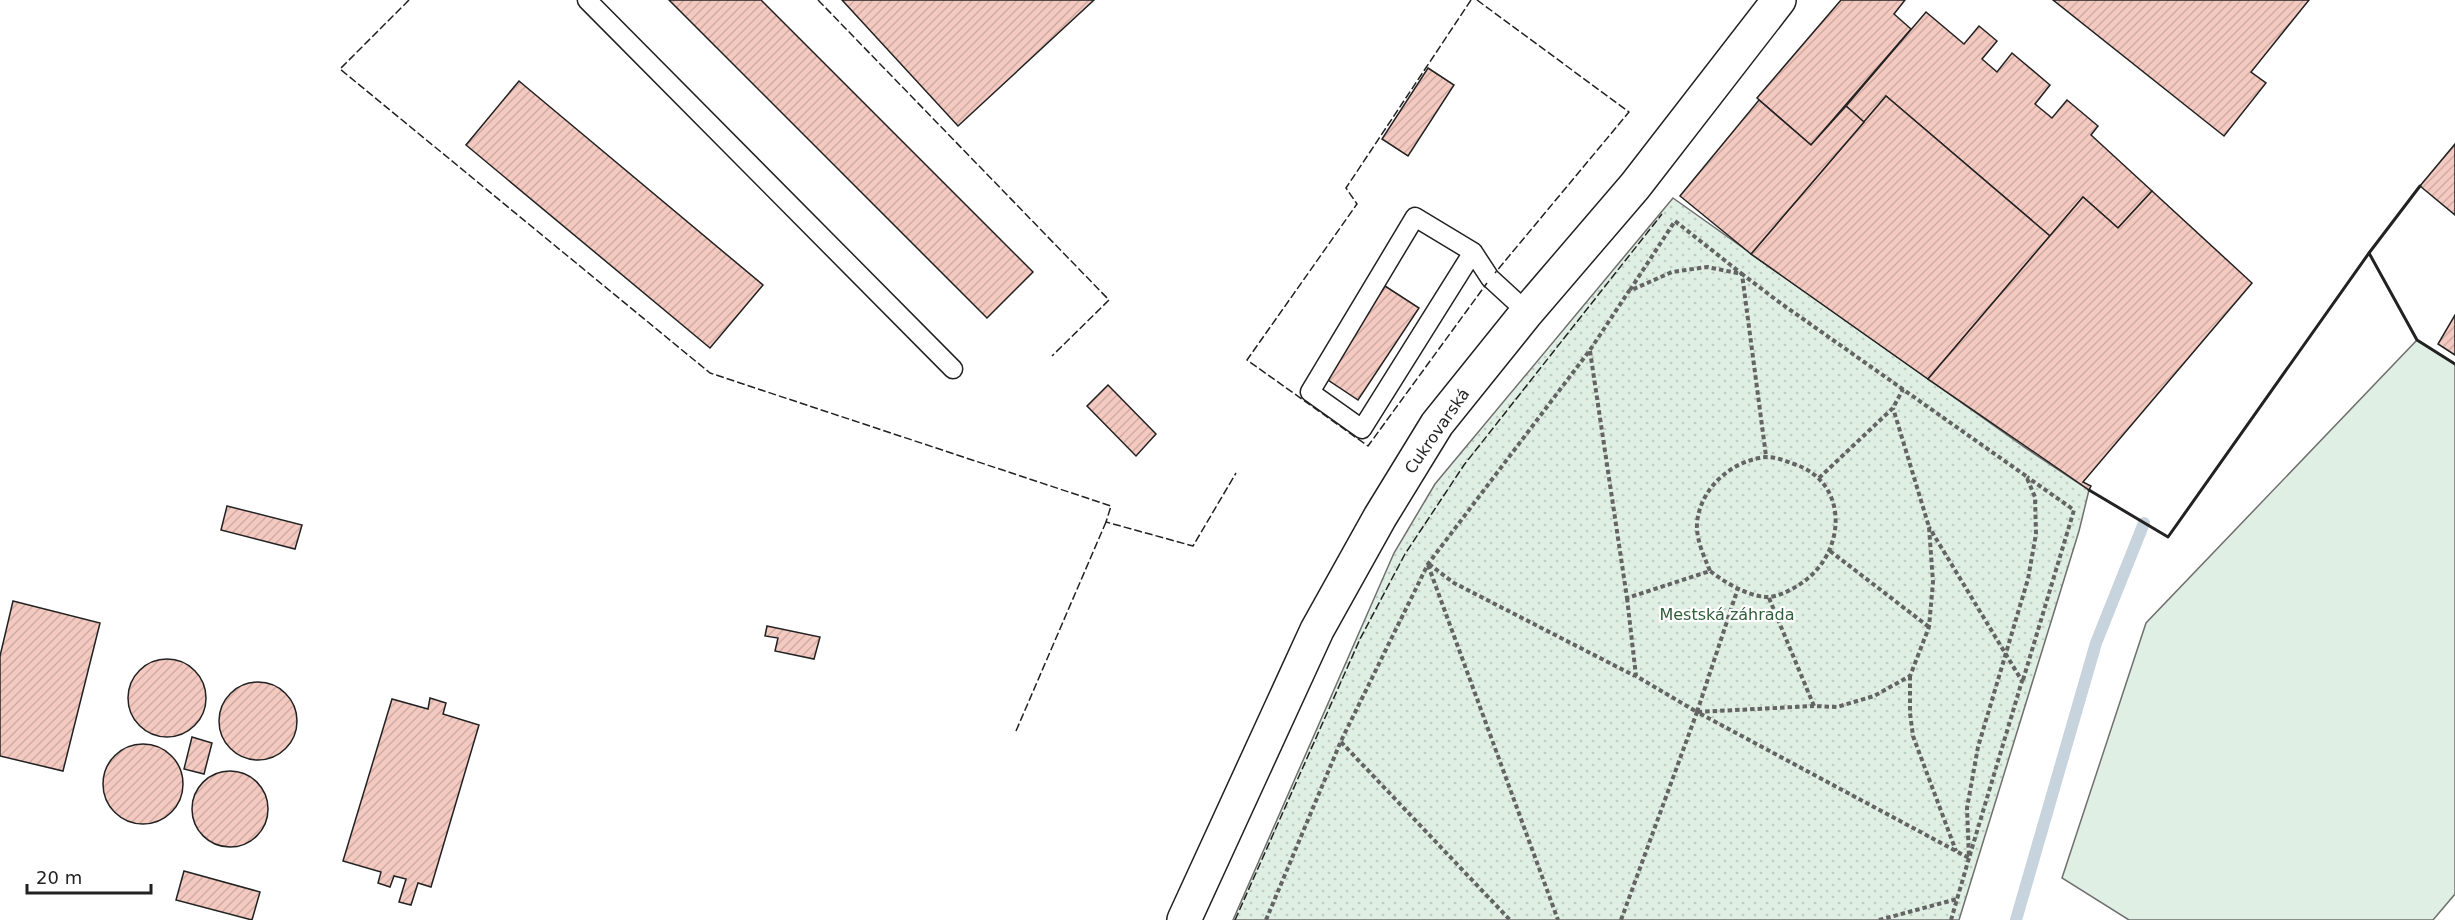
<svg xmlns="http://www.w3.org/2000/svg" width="2455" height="920" font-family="'DejaVu Sans',sans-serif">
  <defs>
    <pattern id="grass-dots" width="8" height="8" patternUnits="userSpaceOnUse" patternTransform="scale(1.5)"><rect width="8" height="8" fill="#e0efe3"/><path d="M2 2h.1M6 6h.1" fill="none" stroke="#c0cdc2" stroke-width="1.8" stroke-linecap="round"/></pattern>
    <pattern id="building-hatch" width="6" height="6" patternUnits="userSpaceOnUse" patternTransform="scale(1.5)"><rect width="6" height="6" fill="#f3c9c0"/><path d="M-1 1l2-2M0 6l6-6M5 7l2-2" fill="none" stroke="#d0aca5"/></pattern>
  </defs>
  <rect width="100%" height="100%" fill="#fff"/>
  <polygon fill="url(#grass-dots)" stroke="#6f6f6f" stroke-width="1.5" points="1673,198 2024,447 2089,490 2079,531 1959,920 1233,920 1394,553 1435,484"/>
  <polygon fill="#e0efe3" stroke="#6f6f6f" stroke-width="1.5" points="2417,340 2455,364 2455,894 2433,920 2129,920 2062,878 2146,623"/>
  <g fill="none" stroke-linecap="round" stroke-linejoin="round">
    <polyline stroke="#c7d3dd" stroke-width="12" points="2016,920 2096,643 2144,523"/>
  </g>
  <g fill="url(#building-hatch)" stroke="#222" stroke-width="1.5">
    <polygon points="669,0 761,0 1033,272 987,318"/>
    <polygon points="842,0 1094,0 958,126"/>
    <polygon points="1841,0 1905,0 1894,14 1911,29 1811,145 1757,98"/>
    <polygon points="2053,0 2309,0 2251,72 2266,83 2224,136"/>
    <polygon points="1926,12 1964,44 1979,26 1997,41 1982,59 1997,72 2012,53 2050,85 2035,104 2052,118 2067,100 2098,126 2091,135 2152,191 2118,228 2083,197 2050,236 1886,96 1864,122 1846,106"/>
    <polygon points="1428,68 1454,85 1408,156 1382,139"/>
    <polygon points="519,81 763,285 710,348 466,145"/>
    <polygon points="1886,96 2050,236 1928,379 1751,254"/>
    <polygon points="1759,100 1811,145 1846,106 1864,122 1751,254 1680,196"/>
    <polygon points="2455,144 2455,215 2420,186"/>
    <polygon points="2152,191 2252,283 2083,482 2091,486 2089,490 1928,379 2083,197 2118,228"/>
    <polygon points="1385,286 1419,308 1358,400 1325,378"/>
    <polygon points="2455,315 2455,355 2438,344"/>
    <polygon points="1108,385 1156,434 1136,456 1087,406"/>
    <polygon points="227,506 302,525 295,549 221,530"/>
    <polygon points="13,601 100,623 63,771 0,756 0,656"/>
    <polygon points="767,626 820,637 814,659 775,651 778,638 765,636"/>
    <circle cx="167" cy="698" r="39"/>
    <circle cx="258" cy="721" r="39"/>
    <polygon points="430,698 446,703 443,714 479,725 431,887 418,883 411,905 399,902 406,879 394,876 390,887 378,883 381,872 343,861 392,699 428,709"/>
    <polygon points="192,737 212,743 204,774 184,769"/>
    <circle cx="143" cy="784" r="40"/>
    <circle cx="230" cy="809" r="38"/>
    <polygon points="184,871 260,892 252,920 176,900"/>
  </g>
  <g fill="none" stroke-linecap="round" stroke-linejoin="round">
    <defs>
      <g id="service">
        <polyline points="587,0 953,369"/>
        <polyline points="1473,252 1362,429 1310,392 1415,217 1473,252 1490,278 1527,312"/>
      </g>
      <polyline id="secondary" points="1184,920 1317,630 1380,517 1437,424 1527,312 1635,186 1779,0"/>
    </defs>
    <use href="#service" stroke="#222" stroke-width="21"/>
    <use href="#secondary" stroke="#222" stroke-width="36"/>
    <g stroke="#646464" stroke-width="4" stroke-dasharray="4.5 3" stroke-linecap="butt">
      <polyline points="1630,290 1675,221 1742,274 1766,456"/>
      <path d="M1590,351L1627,598L1710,571C1726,583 1747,596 1767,597C1777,597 1789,591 1797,586C1846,558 1852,483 1794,464C1783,460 1771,455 1759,458C1728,464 1700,490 1697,523C1696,540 1704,556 1710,571"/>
      <polyline points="1819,478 1893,408 1903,389"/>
      <polyline points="1830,551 1929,627"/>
      <polyline points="1429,564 1454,583 1635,676"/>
      <polyline points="1428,565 1558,920"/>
      <polyline points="1627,598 1636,676 1697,712 1814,706"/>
      <polyline points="1769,598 1814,706 1837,707 1874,696 1910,676 1929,627 1933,582 1929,527 1893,408"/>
      <polyline points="1910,676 1910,713 1913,736 1956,851"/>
      <polyline points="2023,680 2074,510 2027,477"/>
      <polyline points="1697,712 1738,588"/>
      <polyline points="1341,742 1510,920"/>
      <polyline points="1266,920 1341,741 1428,564 1590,350 1629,291 1672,272 1707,267 1742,274 1779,302 2026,476 2035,497 2036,534 2028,579 1978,747 1967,808 1969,858 1951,920"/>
      <polyline points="1621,920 1697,712 1969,858 2022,681 1929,527"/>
      <polyline points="1879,920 1957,899"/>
    </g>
    <use href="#service" stroke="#fff" stroke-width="18"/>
    <use href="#secondary" stroke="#fff" stroke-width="33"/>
    <g stroke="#222" stroke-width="1.5" stroke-dasharray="8 3" stroke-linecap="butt">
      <polyline points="409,0 340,69 710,373 1111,506 1106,522 1193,546 1236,473"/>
      <polyline points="818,0 1109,300 1052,356"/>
      <polyline points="1471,0 1346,188 1357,204 1247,360 1368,446 1487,283"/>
      <polyline points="1477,0 1629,112 1495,273"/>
      <polyline points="1016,731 1106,522"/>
      <polyline points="1235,920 1360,639 1405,554 1464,465 1662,214"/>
    </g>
    <g stroke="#222" stroke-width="3">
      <polyline points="2420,186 2369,253 2417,340 2455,364"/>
      <polyline points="2089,490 2168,537 2369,253"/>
    </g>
  </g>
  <g text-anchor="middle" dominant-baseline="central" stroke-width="4.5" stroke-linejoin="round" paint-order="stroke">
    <g font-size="16" fill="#222" stroke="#fff">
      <text transform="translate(1437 431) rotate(-55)">Cukrovarská</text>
    </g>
    <g font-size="16" fill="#2f5e38" stroke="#fff">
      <text x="1727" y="614">Mestská záhrada</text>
    </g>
  </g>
  <path d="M27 884v9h124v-9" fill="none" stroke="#222222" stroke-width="3"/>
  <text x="36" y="884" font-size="18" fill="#222222" stroke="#ffffff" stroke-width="4.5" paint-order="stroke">20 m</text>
</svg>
